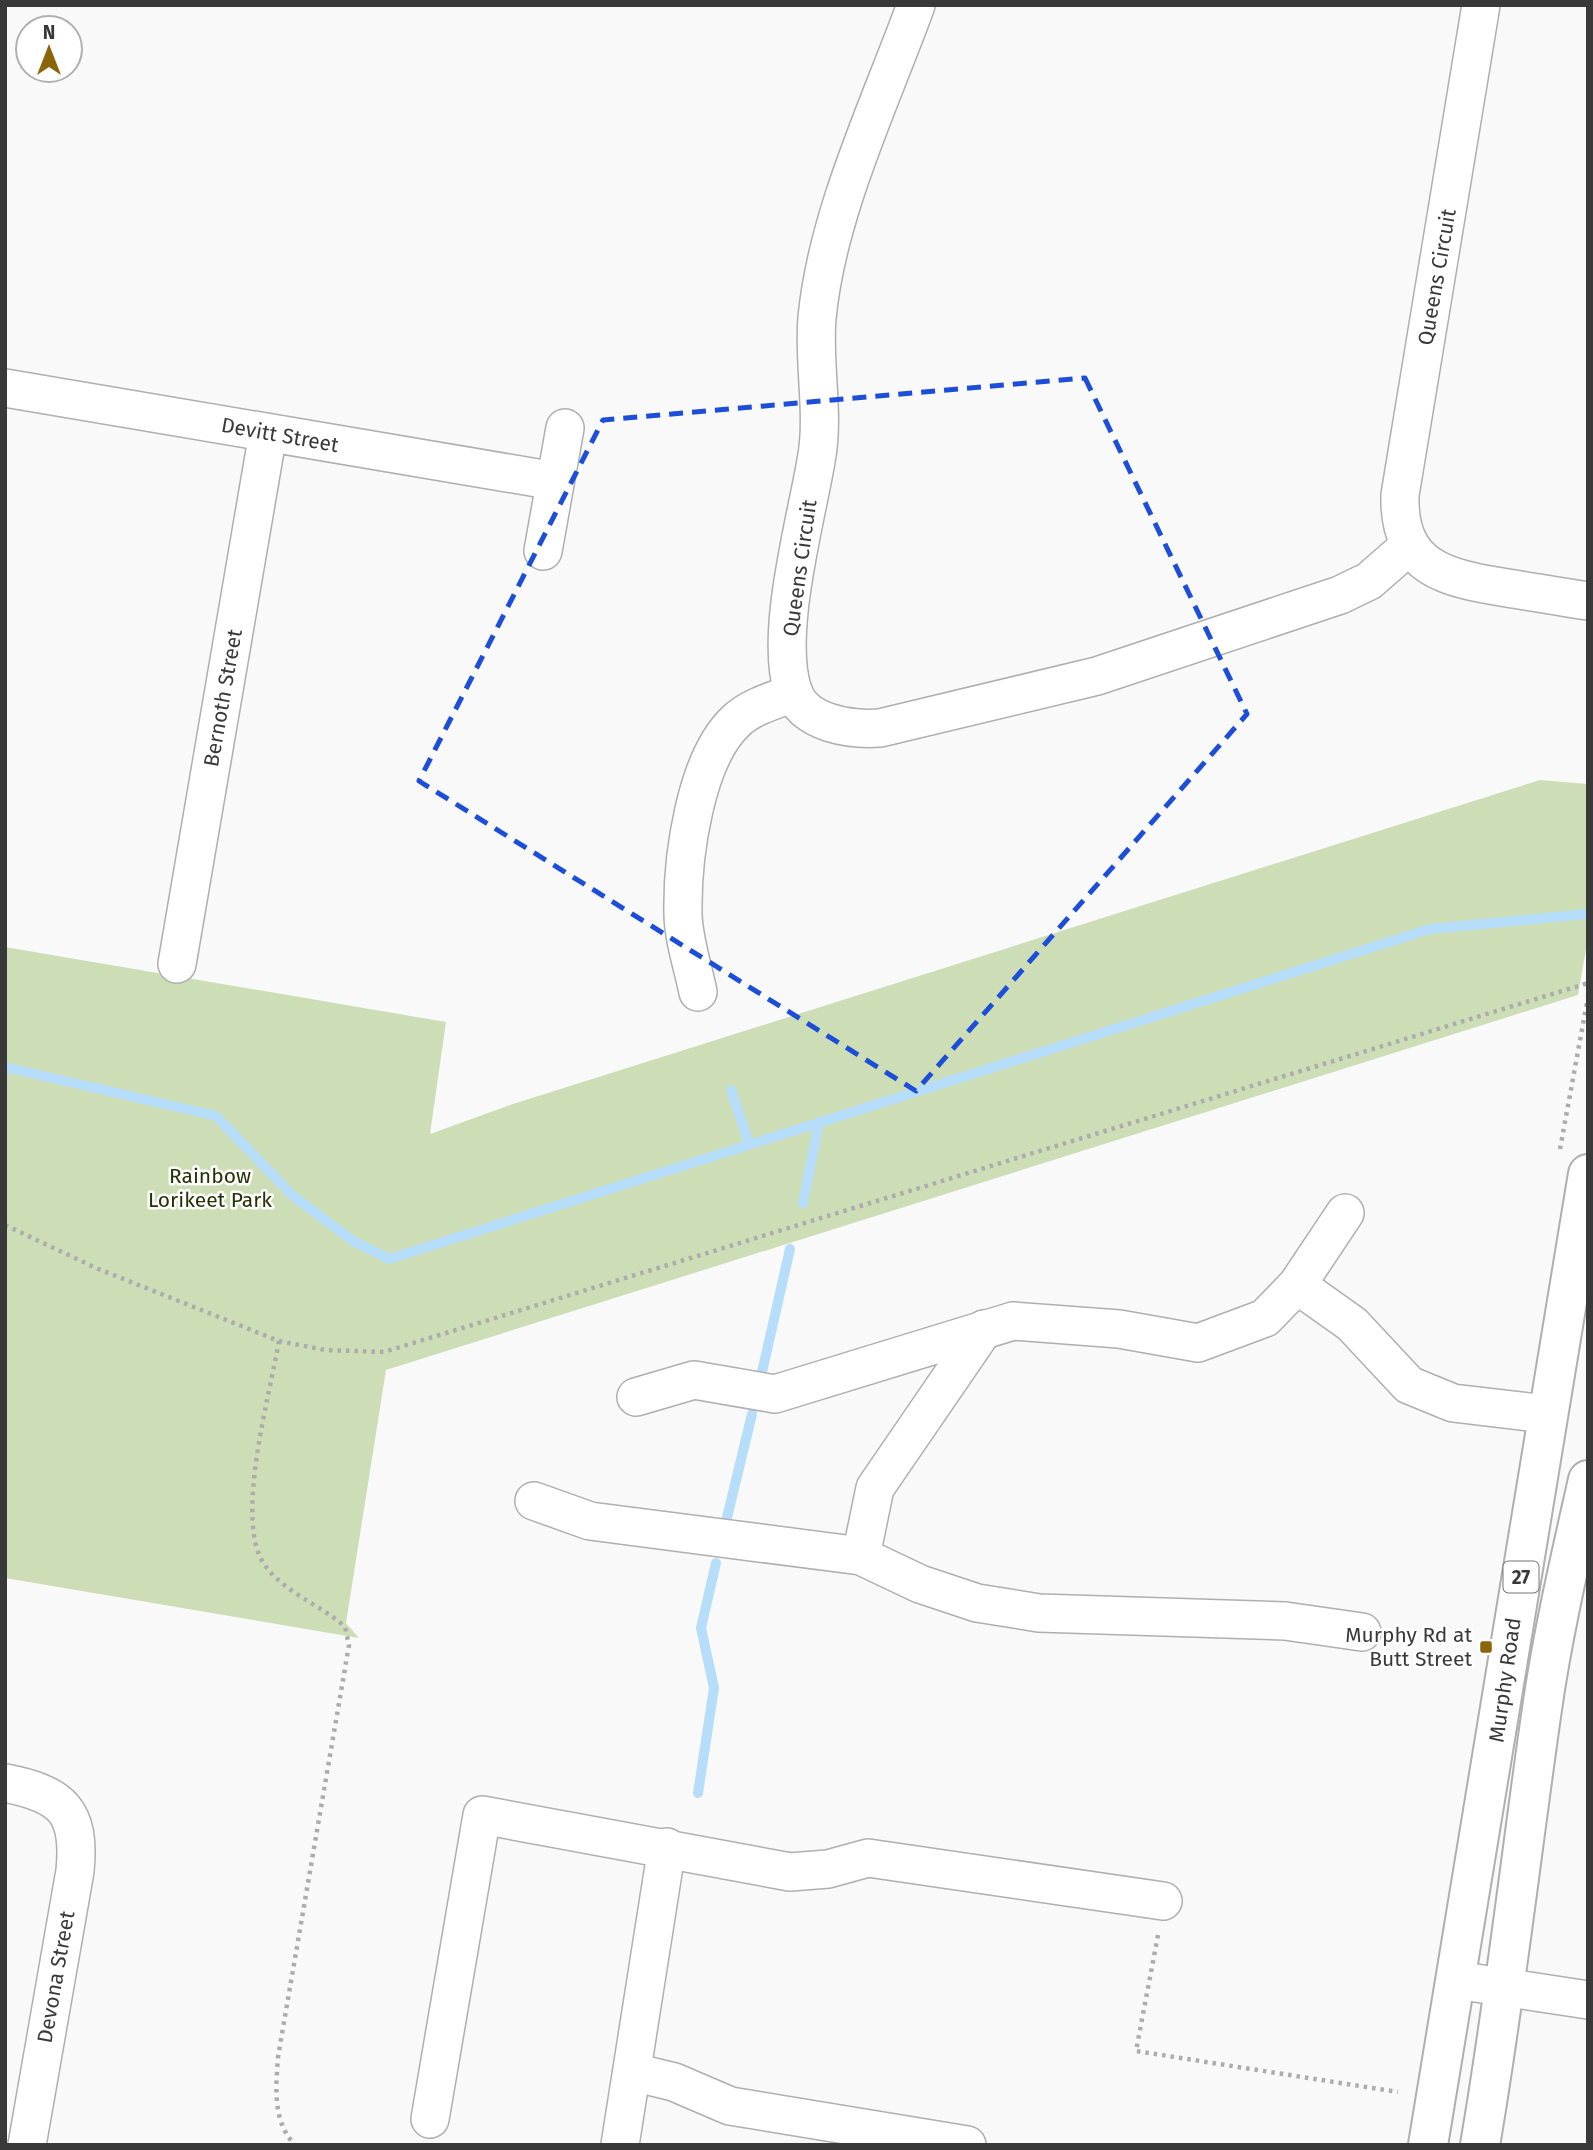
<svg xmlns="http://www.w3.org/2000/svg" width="1593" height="2150" font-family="'Fira Sans',sans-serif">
  <rect width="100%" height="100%" fill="#f9f9fa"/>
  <polygon fill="#cddeb7" points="1540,780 1588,784 1588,938 1578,995 386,1370 346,1623 359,1638 5,1578 5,947 446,1022 430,1134 513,1104"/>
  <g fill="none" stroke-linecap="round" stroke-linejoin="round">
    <g stroke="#b6ddfa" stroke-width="10">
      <polyline points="5,1067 216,1116 292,1195 353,1241 389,1259 1430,929 1588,914"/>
      <polyline points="731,1090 749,1144"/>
      <polyline points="803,1203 819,1122"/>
      <polyline points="762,1372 790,1249"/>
      <polyline points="725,1526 752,1414"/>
      <polyline points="698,1793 714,1688 701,1628 716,1563"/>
    </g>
    <defs>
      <g id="street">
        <path d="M916,5C880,104 827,213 817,318C813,364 825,415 816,461C806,520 774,634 793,691C804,724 851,730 880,728L1097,676L1340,595L1369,581L1409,546"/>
        <path d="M1481,5L1400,495C1398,569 1446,578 1507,588C1534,592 1561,597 1588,601"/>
        <polyline points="5,388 555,481"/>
        <polyline points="543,551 565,428"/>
        <polyline points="177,964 268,433"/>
        <path d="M698,992C693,967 683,938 683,913C682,858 695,759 736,721C750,707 775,700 794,693"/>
        <polyline points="1297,1285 1352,1324 1409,1385 1453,1403 1546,1414"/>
        <polyline points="636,1397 694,1380 775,1394 1013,1321 1119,1329 1198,1343 1265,1318 1297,1285 1345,1213"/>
        <polyline points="534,1501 590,1521 861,1556 920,1584 977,1603 1039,1613 1285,1621 1362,1632"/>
        <polyline points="861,1556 875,1488 984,1329"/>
        <path d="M5,1783C62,1794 81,1811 75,1871L27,2145"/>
        <polyline points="1456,1980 1588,2000"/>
        <polyline points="633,2072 674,2082 730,2106 967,2145"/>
        <polyline points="430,2119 482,1815 790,1872 828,1869 868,1858 1163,1901"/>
        <polyline points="620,2145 667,1847"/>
      </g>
      <g id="primary">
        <polyline points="1428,2145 1588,1174"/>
        <path d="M1480,2145C1505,2000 1521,1854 1542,1709C1553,1632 1571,1556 1588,1480"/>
      </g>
    </defs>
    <use href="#street" stroke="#afafb0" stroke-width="40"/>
    <use href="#primary" stroke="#afafb0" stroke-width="42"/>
    <g stroke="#acacac" stroke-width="4.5" stroke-dasharray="3.5 5" stroke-linecap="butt">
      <polyline points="1560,1149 1588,997"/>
      <polyline points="5,1225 96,1268 279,1341 325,1350 384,1352 1588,983"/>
      <path d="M279,1341C270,1394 234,1520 264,1564C284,1593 320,1604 345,1627L349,1645L278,2057C276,2087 272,2121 295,2145"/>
      <polyline points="1158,1935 1136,2051 1398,2092"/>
    </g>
    <use href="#street" stroke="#fff" stroke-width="37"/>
    <use href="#primary" stroke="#fff" stroke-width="38"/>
  </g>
  <path fill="none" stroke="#1d4ed8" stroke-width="5" stroke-dasharray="14 9" stroke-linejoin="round" d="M1085,378L1247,714L916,1091L419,781L603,420Z"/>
  <rect fill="#8c6506" stroke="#fff" stroke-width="2.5" x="1479" y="1640" width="14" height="14" rx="3.5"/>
  <g text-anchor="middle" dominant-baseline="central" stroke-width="5" stroke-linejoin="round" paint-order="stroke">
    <rect fill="#fff" stroke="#747474" stroke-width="2" x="1503.5" y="1561.5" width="35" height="31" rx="5"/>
    <g font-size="19" font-weight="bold" fill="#393939">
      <text x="1521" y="1577">27</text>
    </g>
    <g font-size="21" fill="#393939" stroke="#fff">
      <text transform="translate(1437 277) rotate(-80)">Queens Circuit</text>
      <text transform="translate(280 435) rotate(10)">Devitt Street</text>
      <text transform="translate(800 568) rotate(-82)">Queens Circuit</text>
      <text transform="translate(223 698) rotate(-80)">Bernoth Street</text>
      <text transform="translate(1505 1680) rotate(-82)">Murphy Road</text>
      <text transform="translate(56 1977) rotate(-80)">Devona Street</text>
    </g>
    <g font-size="21" fill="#243305" stroke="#fff">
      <text x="210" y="1176">Rainbow<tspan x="210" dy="24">Lorikeet Park</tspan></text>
    </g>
    <g font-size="21" fill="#393939" stroke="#fff" text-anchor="end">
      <text x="1472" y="1635">Murphy Rd at<tspan x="1472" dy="24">Butt Street</tspan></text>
    </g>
  </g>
  <rect width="1593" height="2150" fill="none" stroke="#393939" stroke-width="14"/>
  <g transform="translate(49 49)"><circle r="33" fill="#ffffff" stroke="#b0b0b0" stroke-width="2"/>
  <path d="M0-5L12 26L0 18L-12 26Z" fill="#8c6506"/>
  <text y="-10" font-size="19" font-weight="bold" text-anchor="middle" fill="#393939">N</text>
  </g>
</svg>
